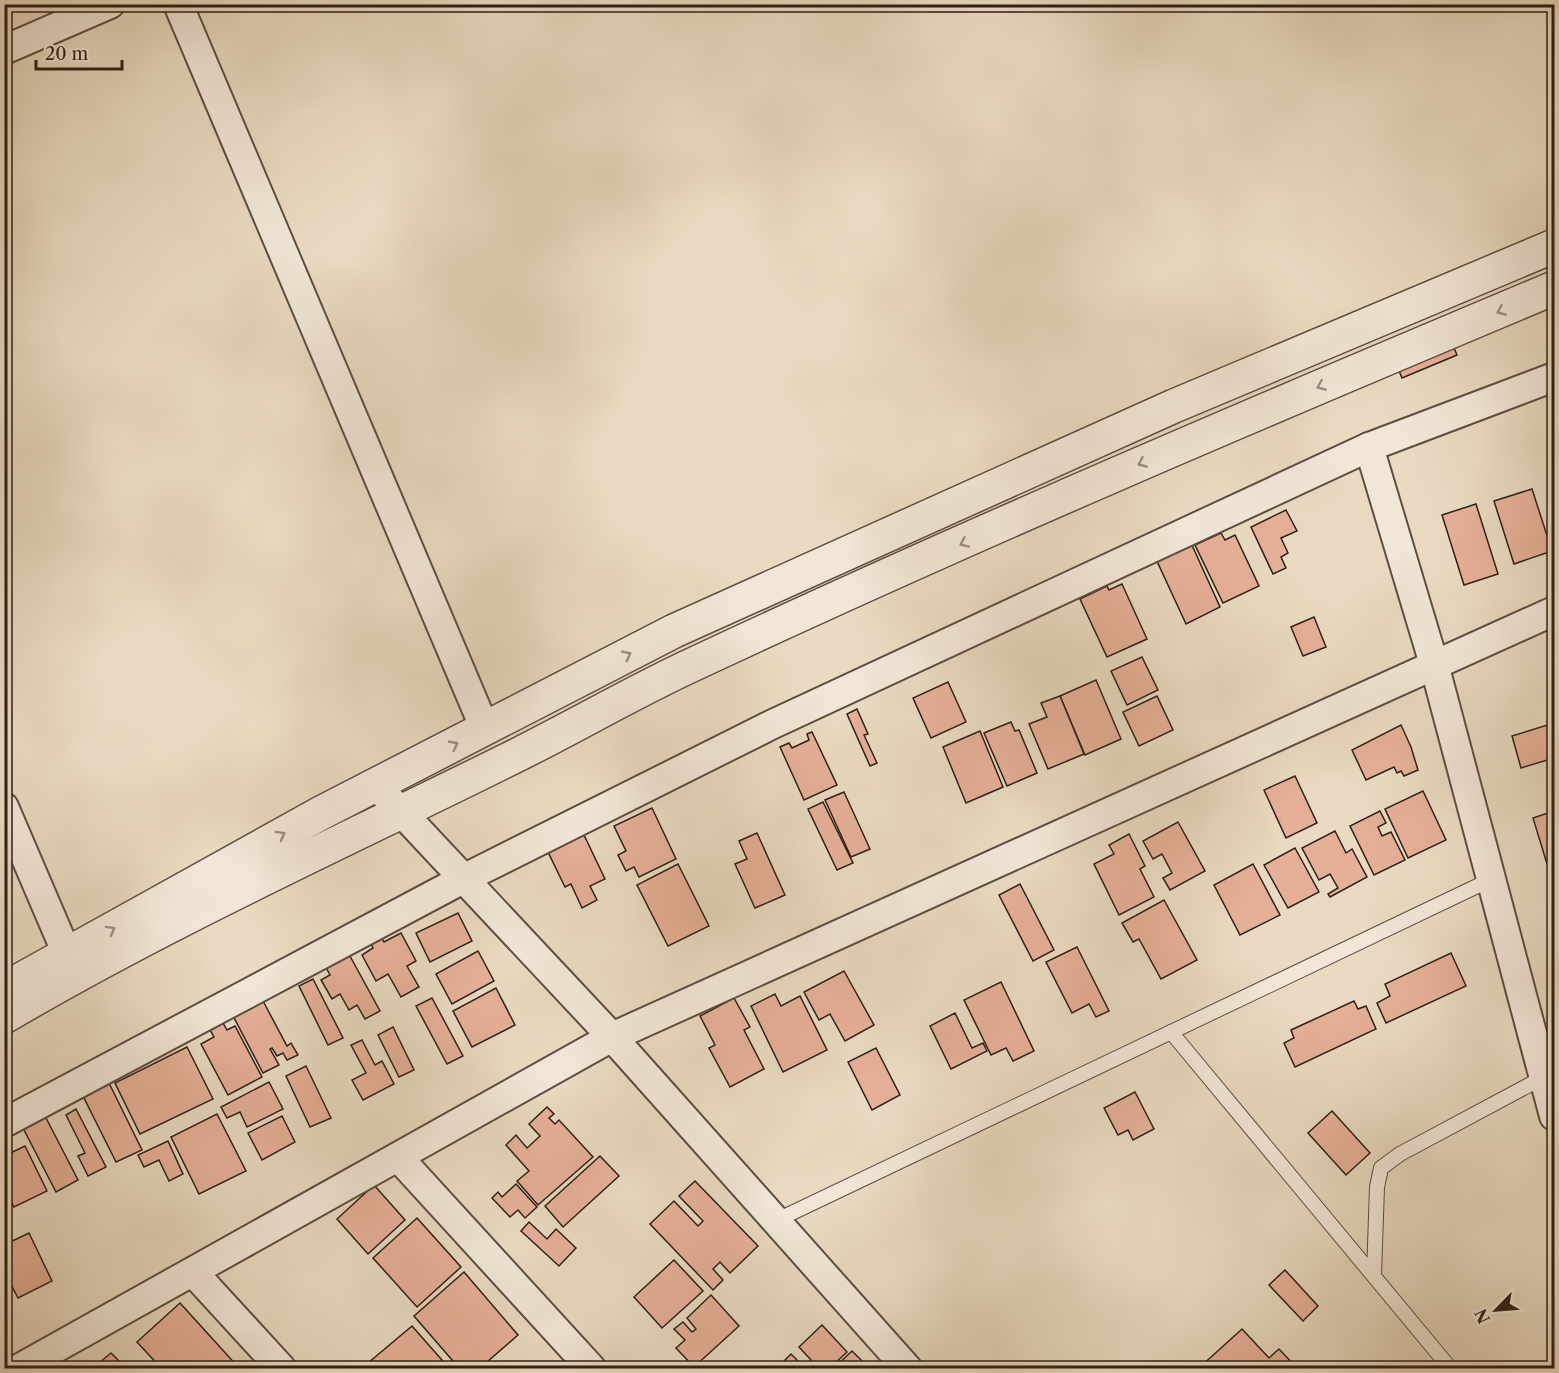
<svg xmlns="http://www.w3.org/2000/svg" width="1559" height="1373" font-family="'Libre Caslon Text',serif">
  <rect width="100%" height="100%" fill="#e9dac1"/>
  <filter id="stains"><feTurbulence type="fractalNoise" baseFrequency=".00333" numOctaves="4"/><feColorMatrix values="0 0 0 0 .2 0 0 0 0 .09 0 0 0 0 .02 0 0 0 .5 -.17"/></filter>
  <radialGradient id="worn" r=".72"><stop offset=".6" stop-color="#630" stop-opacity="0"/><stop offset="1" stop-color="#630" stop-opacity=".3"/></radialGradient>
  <g fill="#e6b098" stroke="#2d1f17" stroke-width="1.5">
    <polygon points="1450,338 1457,355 1402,378 1395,361"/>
    <polygon points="1532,489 1552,551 1514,564 1494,501"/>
    <polygon points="1476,504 1498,574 1464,585 1442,515"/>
    <polygon points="1286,510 1297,531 1281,538 1288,553 1281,557 1286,568 1273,574 1251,527"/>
    <polygon points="1221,533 1225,540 1235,535 1259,586 1223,603 1195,545"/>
    <polygon points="1191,543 1220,607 1186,624 1156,559"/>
    <polygon points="1122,584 1147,639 1107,657 1080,599 1107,586 1109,590"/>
    <polygon points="1314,617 1326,647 1303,656 1291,627"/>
    <polygon points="1142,657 1158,690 1127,705 1111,671"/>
    <polygon points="1096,680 1121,739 1085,755 1060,696"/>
    <polygon points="948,682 966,722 931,738 913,698"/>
    <polygon points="1060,696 1084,754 1048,769 1029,724 1047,717 1041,703"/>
    <polygon points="1157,696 1173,730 1139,746 1123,712"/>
    <polygon points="857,709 868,734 864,735 877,763 870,766 847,714"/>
    <polygon points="1011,722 1015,731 1019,730 1037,773 1007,786 984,733"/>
    <polygon points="1554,723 1554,758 1521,768 1512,736"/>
    <polygon points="1401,725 1411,747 1418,770 1404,776 1401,771 1397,773 1394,767 1366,780 1352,750"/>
    <polygon points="980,731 1003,787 966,803 943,747"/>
    <polygon points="812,732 837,785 804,800 780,747 789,743 792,748 809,740 807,734"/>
    <polygon points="1295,776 1317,823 1286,838 1264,790"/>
    <polygon points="1423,791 1446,840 1408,858 1385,809"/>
    <polygon points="844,792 870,849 851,857 825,800"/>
    <polygon points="823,802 853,863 837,870 808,809"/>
    <polygon points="652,808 676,859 639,877 634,867 626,871 618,855 626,851 614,826"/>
    <polygon points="1380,811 1386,823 1378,827 1382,836 1391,832 1405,860 1374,875 1350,826"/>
    <polygon points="1554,811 1554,876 1551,877 1533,818"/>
    <polygon points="1178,822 1205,871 1170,890 1163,878 1172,873 1162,854 1153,859 1143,841"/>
    <polygon points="1335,831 1346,853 1352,849 1367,877 1330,897 1328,894 1338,888 1330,874 1319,880 1302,848"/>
    <polygon points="757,833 785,895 755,908 735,864 747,859 739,841"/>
    <polygon points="1129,834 1145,866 1140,869 1154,897 1119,915 1094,864 1114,854 1109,845"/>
    <polygon points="584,835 605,879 590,886 597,900 582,908 571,884 565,887 548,852"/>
    <polygon points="1295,848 1319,892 1288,908 1264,865"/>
    <polygon points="678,864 709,926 668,946 637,885"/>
    <polygon points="1253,864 1280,915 1240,935 1214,885"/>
    <polygon points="1020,884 1054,950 1033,961 999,895"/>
    <polygon points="1164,900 1197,960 1161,979 1139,939 1133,942 1122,923"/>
    <polygon points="458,913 472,941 430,962 416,933"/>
    <polygon points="379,933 384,942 401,933 416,961 407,966 419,987 401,997 388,974 376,981 362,955 373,948 369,939"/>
    <polygon points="345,947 380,1011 365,1019 357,1005 349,1010 340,994 332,999 321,980 330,975 322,960"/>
    <polygon points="1077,947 1109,1011 1096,1017 1089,1004 1072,1013 1046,962"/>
    <polygon points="478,951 494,981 452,1004 436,974"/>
    <polygon points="1451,953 1466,986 1386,1023 1377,1003 1390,996 1385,984"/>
    <polygon points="844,971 874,1025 845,1041 830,1014 819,1020 804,992"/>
    <polygon points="313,979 343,1038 328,1045 299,986"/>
    <polygon points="1001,982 1034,1051 1013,1061 1006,1048 991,1055 964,1000"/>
    <polygon points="496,988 515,1025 472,1047 453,1011"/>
    <polygon points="775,994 781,1006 800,996 827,1050 783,1072 751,1006"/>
    <polygon points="432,998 463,1056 447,1064 416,1006"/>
    <polygon points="734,998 750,1027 744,1030 764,1069 730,1087 709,1048 715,1045 700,1016"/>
    <polygon points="263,1001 287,1046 291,1043 298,1055 287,1060 283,1053 277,1056 272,1048 270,1049 279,1065 263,1073 233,1016"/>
    <polygon points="1354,1001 1358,1009 1366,1006 1376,1029 1295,1067 1284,1043 1294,1038 1291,1030"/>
    <polygon points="955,1013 972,1048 983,1043 987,1051 951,1069 930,1026"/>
    <polygon points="219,1016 227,1030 235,1026 262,1077 228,1095 201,1044 214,1037 206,1023"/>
    <polygon points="393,1027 414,1070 399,1077 378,1035"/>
    <polygon points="362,1040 375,1065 382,1061 394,1084 363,1100 352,1080 366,1073 351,1045"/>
    <polygon points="187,1047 213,1099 140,1134 115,1083"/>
    <polygon points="876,1048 900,1095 872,1110 848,1062"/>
    <polygon points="306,1066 331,1118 310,1127 286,1076"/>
    <polygon points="106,1077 142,1150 116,1162 80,1090"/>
    <polygon points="269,1082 283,1109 247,1127 240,1112 227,1118 221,1107"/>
    <polygon points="1135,1092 1154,1129 1133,1140 1128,1130 1118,1135 1104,1108"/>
    <polygon points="547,1107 554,1114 549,1118 555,1124 559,1120 593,1157 538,1205 517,1181 529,1171 506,1145 516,1135 527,1148 540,1136 529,1124"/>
    <polygon points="76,1109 106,1167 88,1176 78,1156 85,1153 66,1115"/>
    <polygon points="1332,1111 1370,1153 1346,1175 1308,1133"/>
    <polygon points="217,1114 246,1171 199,1194 171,1137"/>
    <polygon points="45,1116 78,1180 56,1192 23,1128"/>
    <polygon points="282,1116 295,1142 262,1160 248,1133"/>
    <polygon points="168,1141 183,1174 169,1181 159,1160 144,1167 138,1155"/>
    <polygon points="25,1146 47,1191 14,1207 4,1187 4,1156"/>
    <polygon points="600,1156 619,1176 563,1227 545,1206"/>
    <polygon points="695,1181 758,1246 730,1273 720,1262 713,1269 723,1280 713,1290 650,1224 674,1201 698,1226 703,1221 679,1196"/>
    <polygon points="516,1184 537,1207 525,1218 518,1210 510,1217 492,1198 498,1192 502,1197"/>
    <polygon points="374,1185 405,1220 368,1254 337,1219"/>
    <polygon points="417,1218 461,1267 417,1307 373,1258"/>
    <polygon points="529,1222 547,1239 556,1229 576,1248 559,1266 521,1231"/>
    <polygon points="29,1233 52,1281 18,1298 4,1271 4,1245"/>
    <polygon points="674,1260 703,1291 662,1328 634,1297"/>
    <polygon points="1285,1270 1318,1306 1303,1321 1269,1285"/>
    <polygon points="464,1272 518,1335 480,1368 459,1368 414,1316"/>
    <polygon points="711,1295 739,1326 694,1367 676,1348 685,1340 674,1329 683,1322 692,1332 696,1329 687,1318"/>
    <polygon points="180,1303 239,1368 161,1368 137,1342"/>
    <polygon points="822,1325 847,1352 830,1368 788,1368 782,1363 791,1354 804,1367 811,1360 799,1347"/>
    <polygon points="412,1326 449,1368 373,1368 368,1363"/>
    <polygon points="1242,1329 1269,1358 1279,1349 1297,1368 1199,1368"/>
    <polygon points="852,1351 869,1368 834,1368"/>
    <polygon points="111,1353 126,1368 93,1368"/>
  </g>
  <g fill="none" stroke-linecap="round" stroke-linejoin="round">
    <defs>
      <g id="service">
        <polyline points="1171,1032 1450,1368"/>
        <polyline points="775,1221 1492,879"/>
        <polyline points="1374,1275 1377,1187 1381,1168 1400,1154 1544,1077"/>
      </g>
      <g id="minor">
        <polyline points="178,4 485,729"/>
        <polyline points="4,50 110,4"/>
        <polyline points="1369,447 1434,664 1554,1116"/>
        <polyline points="376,785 612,1037 907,1368"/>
        <polyline points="4,807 67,954"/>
        <polyline points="4,1123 463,879 773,724 1369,447 1554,377"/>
        <polyline points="398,1157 591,1368"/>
        <polyline points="193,1272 281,1368"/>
        <polyline points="20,1368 612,1037 1554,611"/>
      </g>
      <g id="tertiary">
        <polyline points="4,989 321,813 674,631 1174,406 1554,246"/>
        <path d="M4,1017C165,922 336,845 503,762C567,731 629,694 694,664C978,531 1266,409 1554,288"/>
      </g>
    </defs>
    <use href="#service" stroke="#5c4e42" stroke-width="16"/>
    <use href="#minor" stroke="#5c4e42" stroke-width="32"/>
    <use href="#tertiary" stroke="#5c4e42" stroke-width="36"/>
    <use href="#service" stroke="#f1e7d7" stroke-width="14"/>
    <use href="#minor" stroke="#f1e7d7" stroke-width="28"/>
    <use href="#tertiary" stroke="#f1e7d7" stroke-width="33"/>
  </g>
  <defs><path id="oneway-chevron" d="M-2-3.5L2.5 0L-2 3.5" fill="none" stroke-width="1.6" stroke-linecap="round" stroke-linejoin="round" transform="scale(1.5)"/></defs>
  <g stroke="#998d81">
    <use href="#oneway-chevron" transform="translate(1501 311) rotate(157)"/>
    <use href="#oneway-chevron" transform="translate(1321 386) rotate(157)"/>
    <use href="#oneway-chevron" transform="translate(1142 463) rotate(156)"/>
    <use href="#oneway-chevron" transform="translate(964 543) rotate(156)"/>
    <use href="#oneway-chevron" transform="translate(627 655) rotate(-27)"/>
    <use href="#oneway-chevron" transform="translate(454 745) rotate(-27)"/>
    <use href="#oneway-chevron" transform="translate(281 835) rotate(-29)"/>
    <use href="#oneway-chevron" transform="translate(111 930) rotate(-29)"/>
  </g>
  <rect width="1559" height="1373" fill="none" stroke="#e9dac1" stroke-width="24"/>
  <rect x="6" y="6" width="1547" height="1361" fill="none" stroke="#2d1f17" stroke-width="3"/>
  <rect x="12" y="12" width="1535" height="1349" fill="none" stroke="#2d1f17" stroke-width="1.5"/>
  <g transform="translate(1496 1310) rotate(245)" stroke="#f1e7d7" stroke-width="4.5" paint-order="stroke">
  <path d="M0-4.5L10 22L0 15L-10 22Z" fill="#2d1f17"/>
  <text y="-9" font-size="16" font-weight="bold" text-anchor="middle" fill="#2d1f17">N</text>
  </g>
  <path d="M36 60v9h86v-9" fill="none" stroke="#2d1f17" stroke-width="3"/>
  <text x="45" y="60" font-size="18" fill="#2d1f17" stroke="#f1e7d7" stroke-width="4.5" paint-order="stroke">20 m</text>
  <rect width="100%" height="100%" filter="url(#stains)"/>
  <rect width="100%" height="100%" fill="url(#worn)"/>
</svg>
